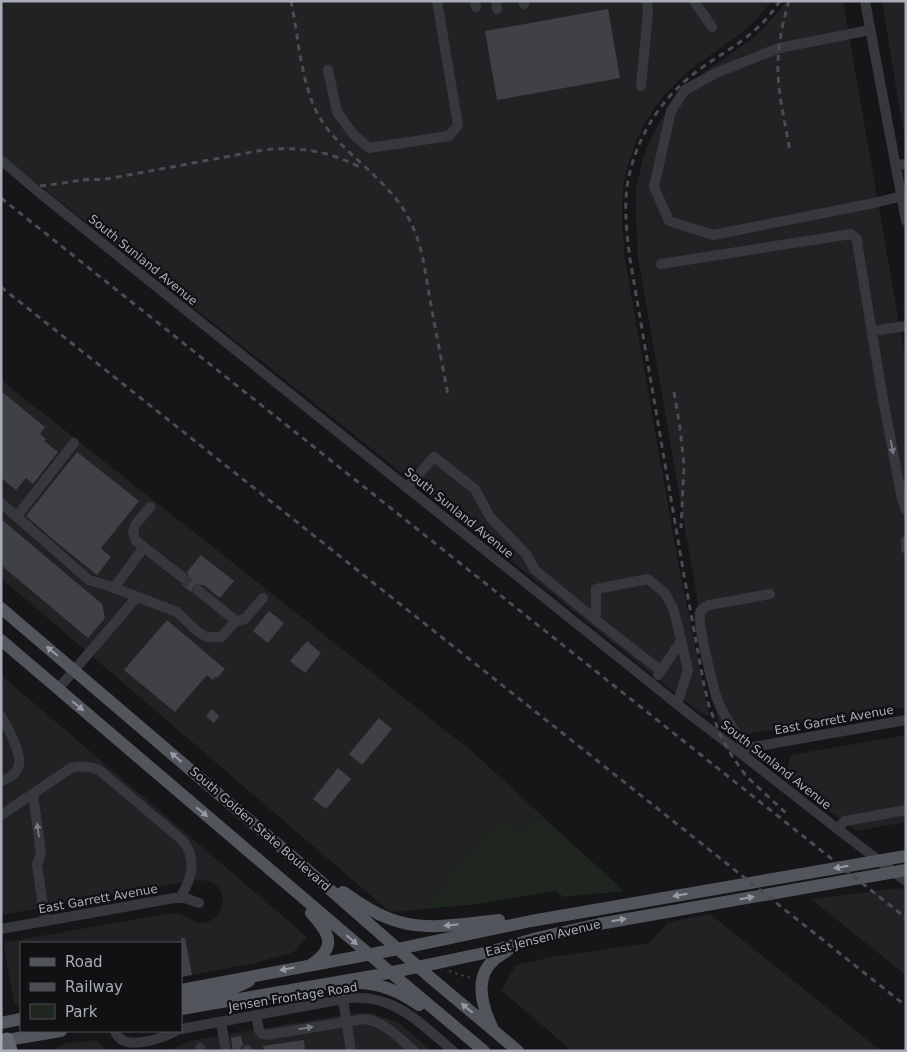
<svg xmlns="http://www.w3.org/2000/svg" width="907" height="1052" font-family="'DejaVu Sans',sans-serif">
  <rect width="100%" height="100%" fill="#161618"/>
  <g fill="#222225">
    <polygon points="1,1 772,1 753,23 737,36 694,67 680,79 667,92 655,107 645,123 636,141 628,165 623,187 622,223 625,259 677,557 709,716 699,712 347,429 29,177 1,157"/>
    <polygon points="787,1 843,1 906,363 906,707 735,736 719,724 638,257 636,219 636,188 644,154 658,124 666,112 692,83 706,71 749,41 762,30"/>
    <polygon points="882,1 906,1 906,142 898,100"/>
    <polygon points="1,380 474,753 552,825 482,834 423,909 390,912 1,578"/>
    <polygon points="1,675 307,937 294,952 256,963 181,977 181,943 21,943 21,1005 16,1005 14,1002 4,947 5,944 7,942 171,913 181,914 196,922 205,923 212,920 218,915 222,908 223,900 222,894 219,888 214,884 209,881 198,880 1,915"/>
    <polygon points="906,735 906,822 856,831 785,776 791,755"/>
    <polygon points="901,888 906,891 906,975 811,899"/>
    <polygon points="710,914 881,1051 572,1051 501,990 516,965 552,957 649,943 668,922"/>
    <polygon points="354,1013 372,1013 399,1023 432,1051 170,1051 184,1043 194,1040"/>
    <polygon points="97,1040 107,1051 52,1051 66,1043"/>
  </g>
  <polygon fill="#1e261f" points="536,819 539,820 543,819 549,824 549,826 552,825 624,891 564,897 556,891 479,904 423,909 482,834 496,832 496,829 498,822 508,822 513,829 526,828 529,822"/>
  <g fill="#404145">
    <polygon points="608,9 620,78 497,100 485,31"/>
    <polygon points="1,391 45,427 40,434 46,439 44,441 58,452 33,484 26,478 16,490 1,478"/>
    <polygon points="77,452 139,501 101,548 111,557 97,575 61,546 26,516"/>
    <polygon points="1,519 102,604 105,618 88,638 1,565"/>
    <polygon points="201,555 234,581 220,598 204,585 196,585 193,587 192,593 181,584 185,583 188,581 189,577 187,572"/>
    <polygon points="269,611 284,623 268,643 253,631"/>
    <polygon points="167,620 225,669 217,678 215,677 213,680 207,675 175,712 124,670"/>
    <polygon points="307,641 321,653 305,673 290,661"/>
    <polygon points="212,709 219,716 214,723 206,716"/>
    <polygon points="379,718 392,729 362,765 349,754"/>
    <polygon points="338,768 351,779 326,809 313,799"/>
    <polygon points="181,938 185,938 192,975 181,977"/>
    <polygon points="241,1036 243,1045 241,1047 240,1051 233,1051 231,1038"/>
    <polygon points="304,1040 305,1051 264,1051 263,1046"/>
  </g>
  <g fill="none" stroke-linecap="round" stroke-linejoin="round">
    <polyline stroke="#333438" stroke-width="10" stroke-dasharray="10 5" stroke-linecap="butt" points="182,577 199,591"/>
    <polyline stroke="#3d3f44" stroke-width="2" stroke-dasharray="2.5 4" stroke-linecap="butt" points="449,971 471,978"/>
    <g stroke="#37383d" stroke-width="10">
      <polyline points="475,1 476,7"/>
      <polyline points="496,1 497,9"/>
      <polyline points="524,1 524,4"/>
      <polyline points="694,1 712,27"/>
      <polyline points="865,1 906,221"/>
      <polyline points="870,30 779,48 716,73 685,90 671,111 654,187 669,221 713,235 874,203 906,195"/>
      <polyline points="328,70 337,112 353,134 369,148 449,136 458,125 437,1"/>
      <polyline points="641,86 648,13 647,1"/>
      <path d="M1,160L41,194L692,716C764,770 833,827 906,881"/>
      <polyline points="896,165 906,164"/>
      <polyline points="661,264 851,234 857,239 858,248 883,399 902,499 906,510"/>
      <polyline points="872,331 906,326"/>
      <polyline points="407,488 434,457 475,489 490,517 526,554 535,570 596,620 661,671"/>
      <polyline points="1,503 89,580 109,586 177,612 198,632 207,637 221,637 236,621"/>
      <polyline points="150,507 135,525 133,533 136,541 182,577"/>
      <polyline points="17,516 74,443"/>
      <polyline points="906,541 906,549"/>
      <polyline points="114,588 144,547"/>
      <polyline points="199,591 236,621 245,619 263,598"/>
      <polyline points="596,620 596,589 648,579 665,593 673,608 678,627 688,670 677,704"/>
      <polyline points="658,675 681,641"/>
      <polyline points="58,689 137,597"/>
      <path d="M1,716C8,728 21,751 19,765C17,774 8,779 1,781"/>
      <path d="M746,748C737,734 727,721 720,706C714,695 697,621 700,612C702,608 706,607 709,605L770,594"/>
      <polyline points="741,749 906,720"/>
      <polyline points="33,794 41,854 37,864 45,921"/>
      <path d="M1,815L71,768C81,765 89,766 99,770L182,840C198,859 192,878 180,898"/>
      <polyline points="837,829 845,821 906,810"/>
      <polyline points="1,929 174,898 185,898 199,903"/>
      <polyline points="343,999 351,1051"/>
      <path d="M256,1015L259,1030L262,1034L266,1035L364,1019C384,1021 399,1038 414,1051"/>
      <polyline points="221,1022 226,1051"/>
      <path d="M181,1029L343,999C391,991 419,1022 453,1051"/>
      <path d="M115,1031C122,1052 158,1040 176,1031"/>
      <polyline points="247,1050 247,1051"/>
      <polyline points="200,1051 200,1048"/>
    </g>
    <g stroke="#53555c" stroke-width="12">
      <polyline points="1,608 303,866 431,978 518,1051"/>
      <polyline points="1,640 390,972 484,1051"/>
      <path d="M343,892C361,904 379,917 400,922C431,931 468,923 499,920"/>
      <path d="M311,913C329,933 338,946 312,964"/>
      <path d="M357,983C381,983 400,992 419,1005"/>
      <polyline points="181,990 398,949 531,921 906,856"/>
      <polyline points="181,999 228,991 249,981"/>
      <polyline points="181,1009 378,975 437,963 489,952 537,938 599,924 906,870"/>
      <polyline points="1,1023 21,1019"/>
      <path d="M492,1027C482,1006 473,977 495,959C499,956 504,953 508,950"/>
      <polyline points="1,1041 61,1031"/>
    </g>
    <polyline stroke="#63666e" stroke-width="15" points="7,1040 10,1051"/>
    <g stroke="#4a4c52" stroke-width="3" stroke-dasharray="6 5" stroke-linecap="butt">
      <path d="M291,1C294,17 297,34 299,50C305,80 309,106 329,131C355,162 392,184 410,221C422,244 425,270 429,294C435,328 442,362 448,395"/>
      <path d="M780,1C771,14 761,26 749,35C732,49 713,59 696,72C659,100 634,141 627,187C624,211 627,236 630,259L685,581L704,685L709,706L722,739L732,756L746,776L788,815"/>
      <path d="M789,1C782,24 777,50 778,74C779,100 786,126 790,152"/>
      <path d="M83,180L107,179L263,150C297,146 331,151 361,168"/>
      <polyline points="40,186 56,184 89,179"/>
      <polyline points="1,198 906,918"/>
      <polyline points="1,287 906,1006"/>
      <polyline points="674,392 680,428 684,466 681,528"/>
    </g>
  </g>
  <defs><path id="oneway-solid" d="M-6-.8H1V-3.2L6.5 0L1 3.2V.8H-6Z" transform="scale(1.25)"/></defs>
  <g fill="#757881">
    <use href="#oneway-solid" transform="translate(892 447) rotate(79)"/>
    <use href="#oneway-solid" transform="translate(38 830) rotate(-98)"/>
    <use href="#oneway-solid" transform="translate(306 1028) rotate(-10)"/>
  </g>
  <g fill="#979ba6">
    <use href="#oneway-solid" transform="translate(52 651) rotate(-140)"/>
    <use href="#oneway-solid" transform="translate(78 706) rotate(40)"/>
    <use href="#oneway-solid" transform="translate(176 757) rotate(-139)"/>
    <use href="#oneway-solid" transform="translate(202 812) rotate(40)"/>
    <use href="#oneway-solid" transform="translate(841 867) rotate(170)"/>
    <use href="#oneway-solid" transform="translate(680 895) rotate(170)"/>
    <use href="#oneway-solid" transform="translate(747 898) rotate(-10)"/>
    <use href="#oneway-solid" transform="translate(619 920) rotate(-10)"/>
    <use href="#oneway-solid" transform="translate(451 925) rotate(174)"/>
    <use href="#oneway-solid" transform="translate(352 940) rotate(41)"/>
    <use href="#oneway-solid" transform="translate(287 969) rotate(169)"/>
    <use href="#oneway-solid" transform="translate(467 1008) rotate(-140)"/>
  </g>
  <g text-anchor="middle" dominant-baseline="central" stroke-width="4.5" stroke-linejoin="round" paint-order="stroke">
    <g font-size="12" fill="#a8adb8" stroke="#111113">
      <text transform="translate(143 260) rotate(39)">South Sunland Avenue</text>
      <text transform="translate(459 513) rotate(39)">South Sunland Avenue</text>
      <text transform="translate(834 720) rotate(-10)">East Garrett Avenue</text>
      <text transform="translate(776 765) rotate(38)">South Sunland Avenue</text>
      <text transform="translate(260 829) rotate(41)">South Golden State Boulevard</text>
      <text transform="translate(98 899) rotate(-10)">East Garrett Avenue</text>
      <text transform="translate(543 938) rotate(-14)">East Jensen Avenue</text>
      <text transform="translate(293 997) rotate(-9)">Jensen Frontage Road</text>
    </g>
  </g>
  <rect width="907" height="1052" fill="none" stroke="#a8adb8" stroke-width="5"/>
  <rect x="20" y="942" width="162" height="90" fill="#111113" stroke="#4d4f55"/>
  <rect x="30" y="958" width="25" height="8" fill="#53555c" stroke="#4d4f55"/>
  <text x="65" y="967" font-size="15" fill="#a8adb8">Road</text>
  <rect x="30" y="983" width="25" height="8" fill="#4a4c52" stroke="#4d4f55"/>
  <text x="65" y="992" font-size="15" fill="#a8adb8">Railway</text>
  <rect x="30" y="1004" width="25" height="15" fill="#1e261f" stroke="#4d4f55"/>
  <text x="65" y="1017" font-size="15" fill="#a8adb8">Park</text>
</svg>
